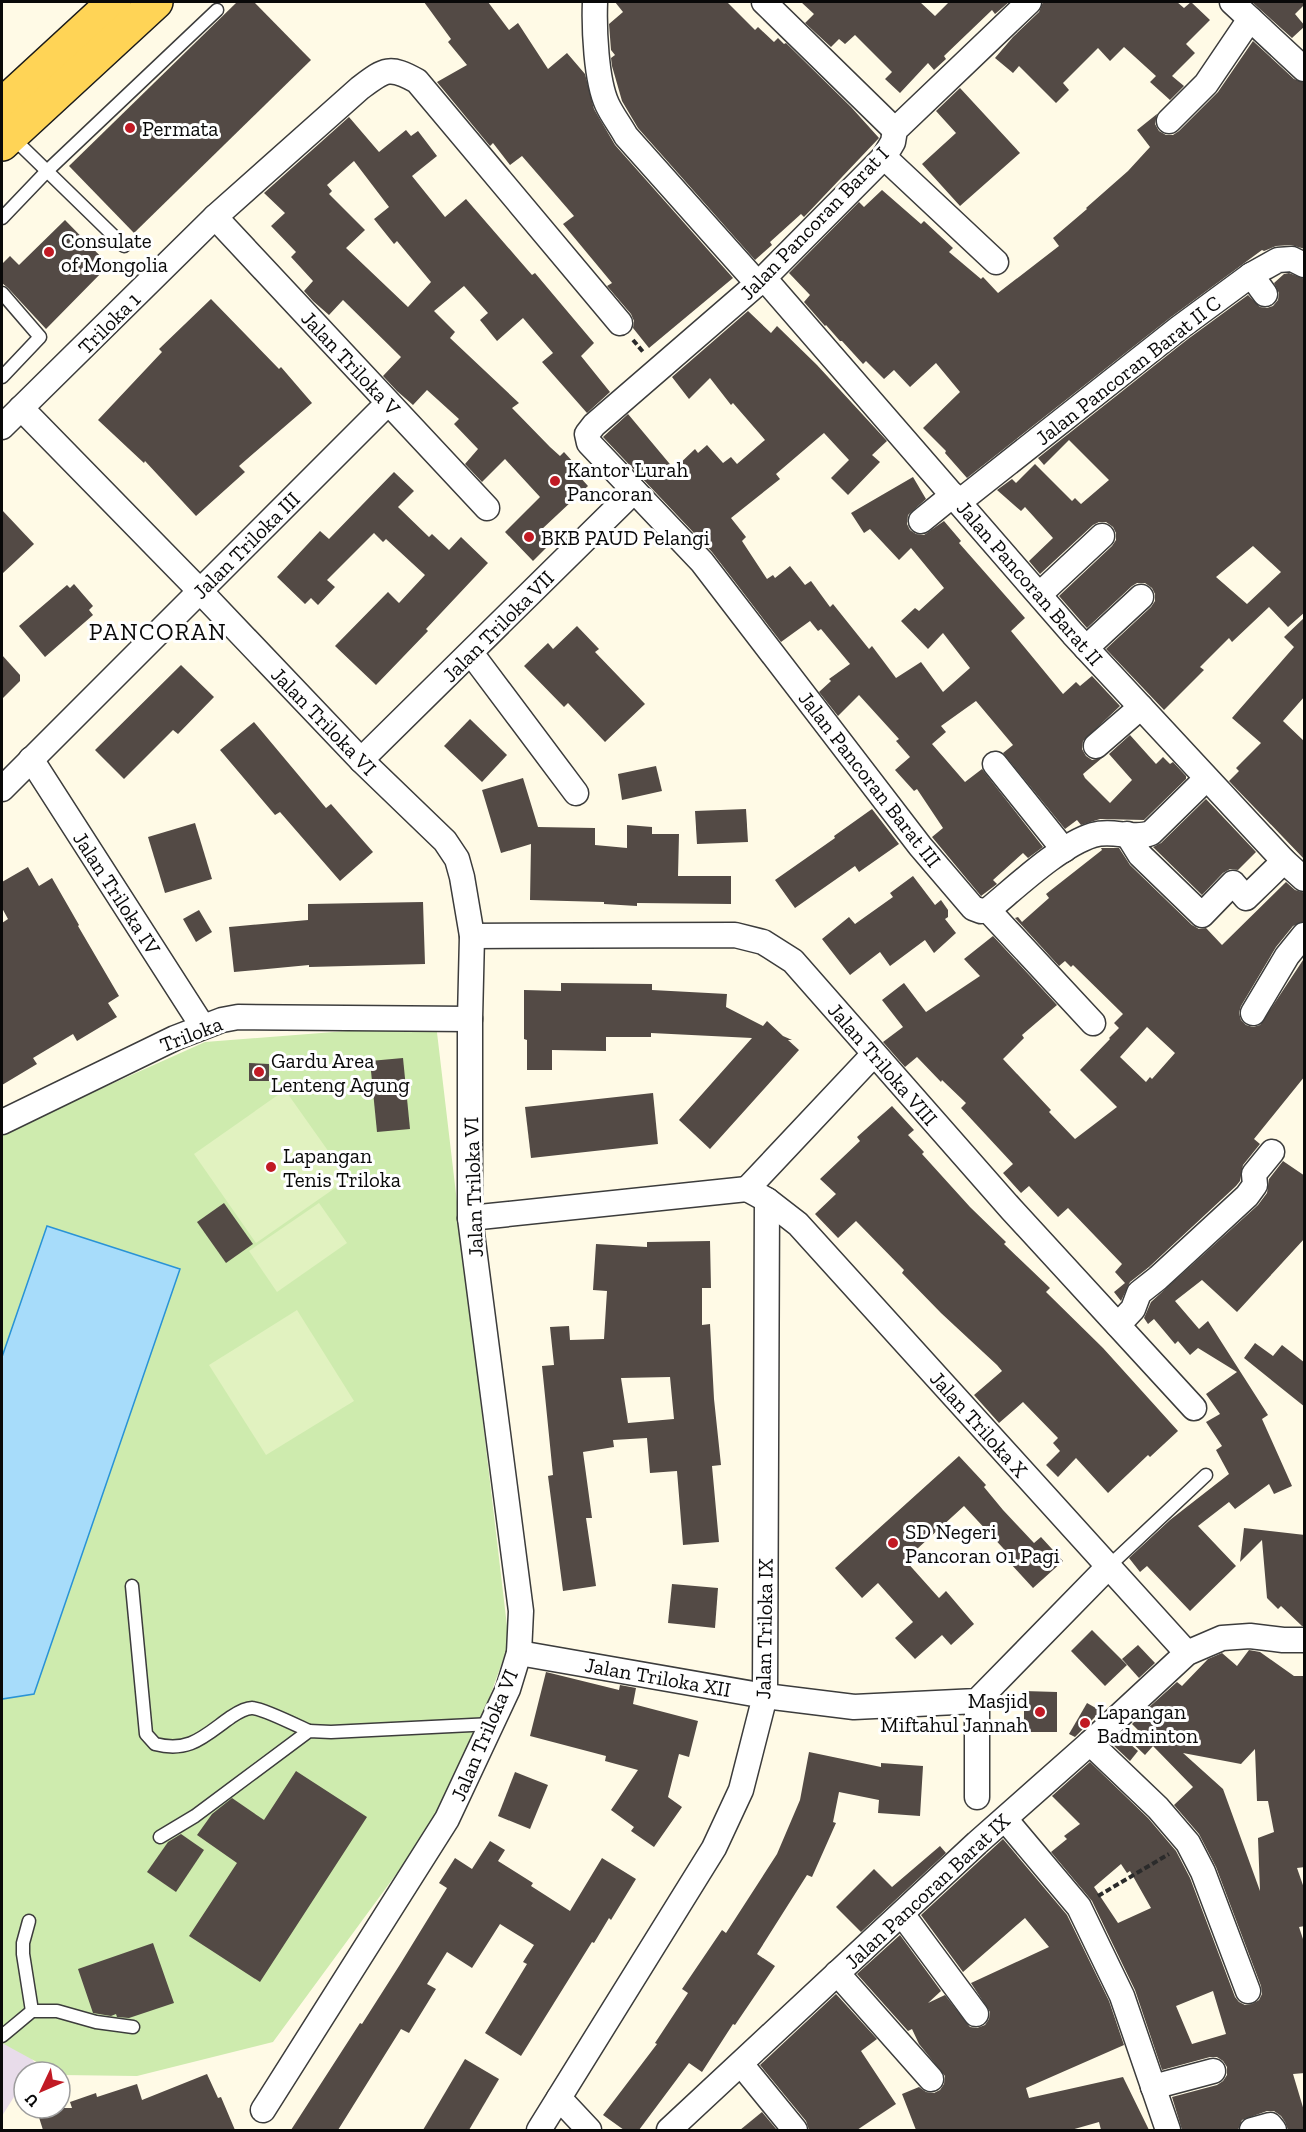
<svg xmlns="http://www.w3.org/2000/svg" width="1306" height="2132" font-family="'Zilla Slab',serif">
  <rect width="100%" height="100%" fill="#fffae6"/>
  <polygon fill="#e8dcea" points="2,2023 35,2063 30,2072 24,2072 24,2081 2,2116"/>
  <polygon fill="#ceebae" points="436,1024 509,1643 455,1794 273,2042 137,2076 61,2075 60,2072 55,2072 2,2043 2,1133 205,1042"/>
  <g fill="#e1f2c0">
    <polygon points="285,1090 348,1179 256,1243 194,1154"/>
    <polygon points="319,1203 347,1243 277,1292 249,1251"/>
    <polygon points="297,1310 354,1401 266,1455 209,1365"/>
  </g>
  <polygon fill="#a7dcfa" stroke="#2993d6" stroke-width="1.5" points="47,1226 180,1269 34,1694 2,1699 2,1357"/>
  <g fill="#534a45" fill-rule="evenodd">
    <polygon points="237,2 254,2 311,60 134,233 69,166"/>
    <polygon points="424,2 488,2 509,30 518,23 548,69 567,53 585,74 594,109 615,145 733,278 649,348 633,328 634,321 631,314 607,286 612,283 563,224 574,216 522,156 510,165 493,143 490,146 437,82 467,65 448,42 451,39"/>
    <polygon points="615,2 727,2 755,30 758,27 774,42 778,38 784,44 786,43 851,107 879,138 804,217 801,214 770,242 772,245 755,260 638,128 622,101 612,66 611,58 615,55 611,50 609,24 623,12"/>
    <polygon points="801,2 920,2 935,16 949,2 1009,2 995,14 992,10 944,56 946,59 934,70 928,63 900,93 885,79 892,72 855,35 845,44 839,39 831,47 805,23 814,14"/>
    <polygon points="1043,2 1177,2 1184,8 1191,2 1210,20 1186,44 1195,53 1172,76 1184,86 1170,100 1150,82 1156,76 1124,47 1110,61 1098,48 1063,83 1069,90 1056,103 1019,66 1013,73 995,58 1013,37 1039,12"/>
    <polygon points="1252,2 1305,2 1305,4 1295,14 1305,26 1292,38"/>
    <polygon points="1253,41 1294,79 1305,83 1305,249 1291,245 1276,246 1264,251 1262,250 1171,317 967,478 945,453 946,451 923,428 960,392 936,363 910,387 894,370 884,379 866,361 863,364 842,341 840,341 826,325 825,326 804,302 810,295 789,273 859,202 864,207 882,190 921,224 924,221 953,248 949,252 981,279 983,277 998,293 1059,246 1053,238 1087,209 1086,208 1128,171 1150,147 1137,130 1157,114 1155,124 1159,131 1166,135 1173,135 1179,131 1218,92"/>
    <polygon points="960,88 1020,153 960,206 922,164 956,133 936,111"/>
    <path d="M349,117L379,152L406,130L411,136L418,131L437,156L412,176L445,217L466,199L532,275L535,273L594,343L581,356L610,392L587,413L542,362L553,353L523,318L497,341L480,320L488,313L464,286L434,311L455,332L450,338L519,403L512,408L550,447L560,456L564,452L583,473L579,476L588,486L541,530L552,542L533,561L505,532L540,497L505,459L482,482L465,464L478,449L454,424L459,419L427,390L413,405L397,391L383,376L401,357L343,300L329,315L313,301L304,291L313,281L291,257L296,252L271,226L285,213L264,193ZM354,161L389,207L374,219L394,244L397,241L431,282L408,307L346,248L365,230L329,194L332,191L327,185Z"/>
    <polygon points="65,220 109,265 46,329 8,288 2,283 2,264 10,256 19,265"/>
    <path d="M1289,273L1305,279V612L1288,627L1269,607L1232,642L1229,638L1200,667L1204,670L1164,710L1106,649L1151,607L1155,601V594L1152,588L1145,583H1137L1132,586L1087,628L1059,596L1112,546L1116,540V533L1113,527L1106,522H1099L1093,525L1040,574L1029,561L1053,538L1025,507L1021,511L997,490L1012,479L1016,483L1035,464L1072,501L1075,498L1081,504L1109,480L1069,440L1044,465L1038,458L1188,339L1248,295L1260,307L1267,308L1273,306L1278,300L1279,293L1274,283L1284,274ZM1253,546L1281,572L1247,604L1216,577Z"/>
    <polygon points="211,299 279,369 281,367 312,403 239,466 245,472 196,516 145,461 144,463 98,420 162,352 159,349"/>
    <polygon points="748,311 771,333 777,326 817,365 887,441 872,455 880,462 848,495 831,478 849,460 824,433 776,474 780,479 731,518 746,537 742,541 767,579 773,575 775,578 790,566 805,585 811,581 830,607 833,604 869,649 872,646 896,678 921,662 943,692 970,668 943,633 928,649 901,621 915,608 919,611 944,588 911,548 899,560 870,529 864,533 851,513 913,477 926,499 908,515 907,524 910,530 916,534 924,535 944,521 961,541 959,543 1025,618 1011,631 1063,694 1076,682 1080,686 1092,676 1120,706 1083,741 1082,749 1086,756 1092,760 1102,758 1083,774 1085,778 1110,803 1132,780 1109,754 1130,735 1156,764 1163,757 1170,764 1173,762 1186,776 1186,779 1144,820 1100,819 1081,825 1077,820 1065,829 1003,753 1013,745 976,701 941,726 946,732 932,744 965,782 982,769 1043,847 1028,858 1023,853 993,880 997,884 981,896 932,837 943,828 917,789 914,791 895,770 910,757 896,741 899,739 859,695 838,716 819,692 831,681 829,679 850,664 821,629 818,631 810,621 781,642 712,552 603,437 628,414 674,469 695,449 698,453 707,445 723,463 731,457 737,464 765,440 733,403 731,405 710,378 689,399 672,377"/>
    <polygon points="394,472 414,491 398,507 429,537 432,534 449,550 461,537 488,563 426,629 428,631 376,685 335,646 388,592 399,603 425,575 386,539 383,542 374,533 327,580 335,587 318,605 311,598 305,604 277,577 320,531 329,539"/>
    <polygon points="2,510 34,544 2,574"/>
    <polygon points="74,584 93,606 89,610 93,615 45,657 19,626 67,585 70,588"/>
    <polygon points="1305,617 1305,696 1283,721 1305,742 1305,860 1229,781 1239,771 1236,768 1261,743 1232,718 1294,647 1284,637"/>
    <polygon points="577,626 599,649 595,652 645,704 605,742 568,703 564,707 524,666 548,643 553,649"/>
    <polygon points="2,655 20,675 20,681 2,699"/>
    <polygon points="181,665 214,697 178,734 173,730 124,779 95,750"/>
    <polygon points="470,719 507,755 482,782 444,746"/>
    <polygon points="254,722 326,808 331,804 373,852 340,881 280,812 275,815 220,750"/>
    <polygon points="656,766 662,791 622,800 618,774"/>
    <polygon points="523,778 538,827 595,828 595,845 627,848 627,825 652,827 652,834 679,834 678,876 731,876 731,904 637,903 637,906 604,904 604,902 530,900 531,844 501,853 482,790"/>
    <polygon points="1206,799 1256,852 1238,870 1230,869 1223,873 1202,895 1153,847 1161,843"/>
    <polygon points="746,809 748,842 697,844 695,811"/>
    <polygon points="872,809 899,844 859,872 855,866 795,908 775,880 835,838 834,836"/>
    <polygon points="195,823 212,879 165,893 148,837"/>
    <path d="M1101,848H1119L1130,865L1192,925L1199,929L1206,928L1222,945L1286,882L1295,890L1305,893V921L1293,926L1276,947L1241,1006L1239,1013L1241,1020L1246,1025L1253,1027L1260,1025L1305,957V1076L1254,1139L1260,1144L1243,1165L1240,1181L1236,1186L1149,1267L1130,1282L1121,1301L1114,1292L1125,1283L1115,1272L1122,1264L1068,1208L1058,1217L1029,1186L1021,1193L1003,1173L1013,1164L961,1108L966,1103L942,1080L941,1082L917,1057L905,1067L883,1042L903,1027L882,1000L904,983L926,1012L980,976L964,959L993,936L1057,1005L1022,1035L1024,1038L1003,1059L1051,1110L1049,1112L1075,1139L1117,1107L1080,1070L1110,1039L1109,1038L1119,1028L1114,1023L1123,1014L1073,965L1071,967L1065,961L1059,966L1015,918L1018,917L1022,922L1049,898L1046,894L1102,850ZM1147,1027L1175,1053L1152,1079L1150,1077L1146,1082L1120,1057Z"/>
    <polygon points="28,867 39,886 52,878 79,925 78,926 119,996 108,1003 117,1017 77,1041 73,1034 33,1058 37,1064 2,1085 2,923 8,919 2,908 2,882"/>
    <polygon points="913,876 935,905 941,900 948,910 948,917 945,919 956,933 934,953 925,940 890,966 880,952 850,975 822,939 849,917 855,924 893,897 890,893"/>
    <polygon points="423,902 425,964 309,967 309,965 234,972 229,927 308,920 308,904"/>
    <polygon points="199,910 212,932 196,942 183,919"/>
    <polygon points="561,983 652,984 652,990 727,994 726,1007 763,1026 767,1021 783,1036 792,1040 788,1040 799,1050 710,1149 679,1120 752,1038 651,1033 651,1037 606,1037 606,1051 552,1050 552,1070 527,1070 527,1040 524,1039 524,990 561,991"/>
    <polygon points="403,1058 410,1129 377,1132 370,1061"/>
    <polygon points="249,1063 269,1064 269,1081 249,1081"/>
    <polygon points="653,1093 658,1144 531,1158 525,1107"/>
    <polygon points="892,1106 914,1130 908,1135 924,1152 922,1154 970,1207 1006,1242 1004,1244 1050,1288 1046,1292 1103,1348 1178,1431 1150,1457 1148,1455 1108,1493 1076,1458 1058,1477 1046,1465 1060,1451 1053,1443 1058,1438 1023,1402 999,1423 974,1395 1002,1371 997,1365 941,1313 902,1273 904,1270 856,1221 838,1238 815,1214 836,1194 820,1179 860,1141 857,1137"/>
    <polygon points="1283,1161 1305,1176 1305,1238 1237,1312 1202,1280 1175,1301 1199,1329 1208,1321 1268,1415 1262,1419 1292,1486 1274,1494 1269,1484 1235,1509 1229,1502 1198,1526 1236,1566 1190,1611 1147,1566 1140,1572 1129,1558 1170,1520 1229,1474 1216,1450 1222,1446 1206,1422 1220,1414 1206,1394 1237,1372 1198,1348 1190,1355 1178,1341 1175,1344 1154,1319 1148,1324 1144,1318 1151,1302 1258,1205 1267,1193 1269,1179"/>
    <polygon points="224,1203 253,1244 226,1263 197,1222"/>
    <path d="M710,1241L711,1288H702V1325L710,1324L714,1399L721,1465L712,1466L719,1542L683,1545L677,1471L650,1473L647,1438L613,1440L614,1447L583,1452L592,1518H586L596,1586L563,1591L548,1476L553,1475L542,1366L554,1365L550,1327L569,1326L570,1340L604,1339L607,1291L593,1290L596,1244L647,1247V1242ZM670,1377L674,1419L628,1423L621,1378Z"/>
    <polygon points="1255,1343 1273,1356 1282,1345 1305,1363 1305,1407 1244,1358"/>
    <polygon points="959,1456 986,1485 984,1487 1003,1510 1034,1543 1041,1537 1063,1561 1033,1588 1011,1564 1015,1561 964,1506 905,1560 939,1598 946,1591 974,1624 951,1645 942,1635 915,1659 895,1638 913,1622 878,1583 862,1598 835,1568"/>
    <polygon points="1244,1528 1305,1535 1305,1626 1302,1626 1281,1606 1278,1609 1267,1598 1262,1540 1240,1562"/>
    <polygon points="672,1584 718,1588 715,1628 668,1623"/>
    <polygon points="1092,1630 1127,1665 1105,1686 1071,1651"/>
    <polygon points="1138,1645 1155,1663 1139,1678 1122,1659"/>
    <path d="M1249,1650L1260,1652L1294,1676H1305V1867L1297,1868L1305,1891V1926L1299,1927L1305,1945V2073L1293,2074L1305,2114V2130H1288L1285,2122L1281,2116L1274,2111H1267L1242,2120L1238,2130H1182L1172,2097L1217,2085L1223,2081L1227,2075V2067L1223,2061L1217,2057H1210L1162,2070L1135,1990L1092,1901L1051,1852L1067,1839L1064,1836L1080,1824L1052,1796L1090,1762L1148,1818L1176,1851L1190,1878L1235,1997L1239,2002L1245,2005L1252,2004L1259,2000L1262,1994L1261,1986L1216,1867L1199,1834L1174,1805L1193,1787L1153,1746L1145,1755L1129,1740L1138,1730L1132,1724L1142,1714L1148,1720L1152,1716L1146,1710L1177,1682L1182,1686L1208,1659L1222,1653L1237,1666ZM1255,1749L1257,1801H1268L1274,1832L1258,1838L1260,1891L1223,1789L1183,1753L1241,1764ZM1121,1864L1127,1873L1130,1871L1151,1908L1118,1923L1094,1887ZM1213,1991L1226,2034L1192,2044L1176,2006Z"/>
    <polygon points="546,1672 619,1690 620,1685 636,1688 633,1704 698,1721 689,1757 679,1754 668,1797 682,1807 654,1847 631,1831 634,1827 611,1810 638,1770 605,1761 606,1756 530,1736"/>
    <polygon points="1024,1691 1057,1692 1057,1732 1024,1732"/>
    <polygon points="1087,1703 1101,1711 1075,1737 1069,1734"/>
    <polygon points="1120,1735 1138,1751 1130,1761 1111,1743"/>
    <polygon points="809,1752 881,1767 881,1763 923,1766 920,1816 878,1813 879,1800 839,1792 833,1822 836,1823 812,1877 807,1875 757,1954 775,1966 735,2025 733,2024 702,2072 689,2063 639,2130 624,2130 603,2115 657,2044 655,2043 688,1993 682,1989 722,1930 726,1933 777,1854 800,1800"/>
    <polygon points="296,1771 367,1817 260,1982 189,1936 237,1863 197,1835 212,1814 232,1798 264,1820"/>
    <polygon points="515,1772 548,1785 530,1829 498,1816"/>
    <polygon points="181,1834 204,1850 176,1892 147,1872 168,1842"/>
    <polygon points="1003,1839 1067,1915 1109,2001 1124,2045 1026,2088 1029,2098 1123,2077 1149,2130 1101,2130 1099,2122 1071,2130 916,2130 902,2094 919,2087 926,2092 934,2093 940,2090 944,2084 945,2076 919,2044 912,2029 908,2031 857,1974 900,1935 941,1991 928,2003 945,1995 970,2027 977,2028 985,2025 989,2019 990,2012 971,1983 1049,1947 1025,1918 963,1972 921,1915"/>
    <polygon points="490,1841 505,1850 498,1861 533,1883 531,1886 570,1911 602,1858 636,1879 611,1920 609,1918 594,1943 592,1942 521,2056 485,2033 527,1964 523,1962 534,1945 500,1924 472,1968 447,1952 427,1984 436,1989 409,2033 401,2029 338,2130 291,2130 360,2023 362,2024 399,1966 447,1888 439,1883 455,1858 472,1869"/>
    <polygon points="940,1846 946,1853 861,1932 836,1907 874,1869 892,1887"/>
    <polygon points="153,1943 174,2003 129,2018 117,2017 116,2014 111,2016 93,2013 78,1969"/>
    <polygon points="836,1994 877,2039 861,2051 896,2104 857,2130 809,2130 806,2121 760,2065"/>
    <polygon points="465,2059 499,2079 469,2130 423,2130"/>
    <polygon points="207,2074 218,2098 221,2097 235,2130 43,2130 36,2108 72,2108 70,2102 96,2093 97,2097 137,2084 142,2100"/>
    <polygon points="762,2112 777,2130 740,2130"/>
  </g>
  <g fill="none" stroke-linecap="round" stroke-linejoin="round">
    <defs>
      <g id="service">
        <polyline points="11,136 124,246"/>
        <polyline points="2,218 47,171 217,10"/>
        <polyline points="2,293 40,337 2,377"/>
        <polyline points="1109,1566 1206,1475"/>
        <path d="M132,1586L146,1734L155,1744C190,1753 204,1736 231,1717C237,1713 245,1708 252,1708C262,1708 298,1726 309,1731"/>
        <polyline points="160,1837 195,1816 309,1731 331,1732 492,1724"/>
        <polyline points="29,1921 23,1943 23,1954 32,2011"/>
        <polyline points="2,2036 32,2011 57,2011 96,2022 133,2027"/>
      </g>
      <g id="minor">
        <path d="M595,2C594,28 596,80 607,104C612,115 620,125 626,136L758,284"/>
        <polyline points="764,2 895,130"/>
        <path d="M1029,2L895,130L893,142L884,157L764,278L594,425L587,434L589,443L702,562L920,846L973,908L981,911L988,910C1015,888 1060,845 1093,835C1113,829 1133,840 1151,833L1206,779"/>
        <polyline points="1232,2 1304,69"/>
        <polyline points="1169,121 1206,84 1250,19"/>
        <polyline points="884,157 996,262"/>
        <polyline points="215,217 487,508"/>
        <polyline points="1251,275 1265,294"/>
        <polyline points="764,278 1073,634 1284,861 1304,879"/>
        <polyline points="21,408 200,591 361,760 445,841 457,859 462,877 472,936 470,1019 470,1218 521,1611 519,1653 508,1689 447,1819 263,2110"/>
        <path d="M2,427L215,217L360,88C384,70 389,65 417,81L620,323"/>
        <polyline points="959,502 1179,328 1251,275 1278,260 1292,259 1304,265"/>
        <polyline points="921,521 953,495"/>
        <polyline points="1040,594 1102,536"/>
        <polyline points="1086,648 1141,597"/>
        <polyline points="471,653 576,793"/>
        <polyline points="1096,746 1141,707"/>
        <polyline points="31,759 203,1027"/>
        <polyline points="361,760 634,491"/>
        <polyline points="995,764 1064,850"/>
        <polyline points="2,789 388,403"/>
        <polyline points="1127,834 1140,855 1202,915 1233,883 1246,898 1284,861"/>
        <polyline points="988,910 1093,1023"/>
        <polyline points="472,936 735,935 763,942 793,961 1012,1210 1194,1408"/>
        <polyline points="1253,1013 1287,956 1304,935"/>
        <polyline points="2,1122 175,1038 222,1020 238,1017 470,1019"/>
        <polyline points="767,1200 798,1224 1187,1653"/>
        <polyline points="470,1218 747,1189"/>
        <polyline points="1118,1325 1133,1309 1139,1293 1158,1278 1247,1196 1255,1185 1254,1174 1272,1152"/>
        <polyline points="519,1653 765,1696 854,1707 977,1701 1109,1566"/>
        <polyline points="1090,1743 1158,1808 1188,1843 1203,1872 1248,1991"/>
        <polyline points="977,1797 977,1701"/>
        <polyline points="1005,1819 1079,1907 1122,1996 1168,2130"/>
        <polyline points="902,1914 976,2014"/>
        <polyline points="837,1973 931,2079"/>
        <polyline points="741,2064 795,2130"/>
        <polyline points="1153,2087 1213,2071"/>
        <polyline points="559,2098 589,2130"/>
        <polyline points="539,2130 714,1848 741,1790 765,1696 767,1200 747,1189 874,1054"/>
        <polyline points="669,2130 977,1843 1090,1743 1187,1653 1222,1638 1250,1636 1283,1640 1304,1640"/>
        <polyline points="1252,2130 1270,2125 1274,2130"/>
      </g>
      <g id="primary">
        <polyline points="2,105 114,2"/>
        <polyline points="2,144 156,2"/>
      </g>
    </defs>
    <use href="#service" stroke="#3c3c3c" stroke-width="15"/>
    <use href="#minor" stroke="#3c3c3c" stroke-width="27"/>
    <use href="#primary" stroke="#1a1a1a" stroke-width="36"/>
    <g stroke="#2b2b2b" stroke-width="4" stroke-dasharray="6 3" stroke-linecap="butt">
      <polyline points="633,340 644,353"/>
      <polyline points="1098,1896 1169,1854"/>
    </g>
    <use href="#service" stroke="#fff" stroke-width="12"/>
    <use href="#minor" stroke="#fff" stroke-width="24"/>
    <use href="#primary" stroke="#ffd456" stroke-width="33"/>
  </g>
  <g fill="#c11a24" stroke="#fff" stroke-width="2">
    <circle cx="130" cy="128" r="6"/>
    <circle cx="49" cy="252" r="6"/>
    <circle cx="555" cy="481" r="6"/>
    <circle cx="529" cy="537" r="6"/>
    <circle cx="259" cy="1072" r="6"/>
    <circle cx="271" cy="1167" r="6"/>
    <circle cx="893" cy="1543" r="6"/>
    <circle cx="1040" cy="1712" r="6"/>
    <circle cx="1085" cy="1723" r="6"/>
  </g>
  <g text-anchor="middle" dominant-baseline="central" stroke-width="6" stroke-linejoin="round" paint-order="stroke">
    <g font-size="21" fill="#090909" stroke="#fff" text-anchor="start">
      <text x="142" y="128">Permata</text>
      <text x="61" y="240">Consulate<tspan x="61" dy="24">of Mongolia</tspan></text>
      <text x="567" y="469">Kantor Lurah<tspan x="567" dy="24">Pancoran</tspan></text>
      <text x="541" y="537">BKB PAUD Pelangi</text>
      <text x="271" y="1060">Gardu Area<tspan x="271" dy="24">Lenteng Agung</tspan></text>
      <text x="283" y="1155">Lapangan<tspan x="283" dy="24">Tenis Triloka</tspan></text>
      <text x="905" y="1531">SD Negeri<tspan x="905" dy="24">Pancoran 01 Pagi</tspan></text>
      <text x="1028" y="1700" text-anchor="end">Masjid<tspan x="1028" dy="24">Miftahul Jannah</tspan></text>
      <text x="1097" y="1711">Lapangan<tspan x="1097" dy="24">Badminton</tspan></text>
    </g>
    <g font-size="21" fill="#090909" stroke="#fff">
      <text transform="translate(814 223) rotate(-46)">Jalan Pancoran Barat I</text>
      <text transform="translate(109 323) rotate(-45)">Triloka 1</text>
      <text transform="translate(351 363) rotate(47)">Jalan Triloka V</text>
      <text transform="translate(1128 370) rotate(-38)">Jalan Pancoran Barat II C</text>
      <text transform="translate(246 545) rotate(-45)">Jalan Triloka III</text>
      <text transform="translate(1030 583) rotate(49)">Jalan Pancoran Barat II</text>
      <text transform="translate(498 626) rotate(-45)">Jalan Triloka VII</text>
      <text transform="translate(324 721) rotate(46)">Jalan Triloka VI</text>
      <text transform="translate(870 779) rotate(52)">Jalan Pancoran Barat III</text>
      <text transform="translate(117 893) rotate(57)">Jalan Triloka IV</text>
      <text transform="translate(191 1034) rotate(-21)">Triloka</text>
      <text transform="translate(883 1064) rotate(49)">Jalan Triloka VIII</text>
      <text transform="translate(473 1187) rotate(-92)">Jalan Triloka VI</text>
      <text transform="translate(979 1424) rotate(48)">Jalan Triloka X</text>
      <text transform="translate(764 1629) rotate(-89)">Jalan Triloka IX</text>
      <text transform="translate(658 1677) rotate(10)">Jalan Triloka XII</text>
      <text transform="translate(484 1735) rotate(-67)">Jalan Triloka VI</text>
      <text transform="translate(927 1891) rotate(-43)">Jalan Pancoran Barat IX</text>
    </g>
    <g font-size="24" letter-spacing="1.5" fill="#090909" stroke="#fff">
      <text x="158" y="631">PANCORAN</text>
    </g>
  </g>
  <rect width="1306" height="2132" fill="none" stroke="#090909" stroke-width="6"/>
  <g transform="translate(42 2090) rotate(226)"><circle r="28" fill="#ffffff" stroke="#9d9d9d" stroke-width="1.5"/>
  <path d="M0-4.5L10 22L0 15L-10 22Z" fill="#c11a24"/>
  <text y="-9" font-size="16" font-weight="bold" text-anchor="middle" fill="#090909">U</text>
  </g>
</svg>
